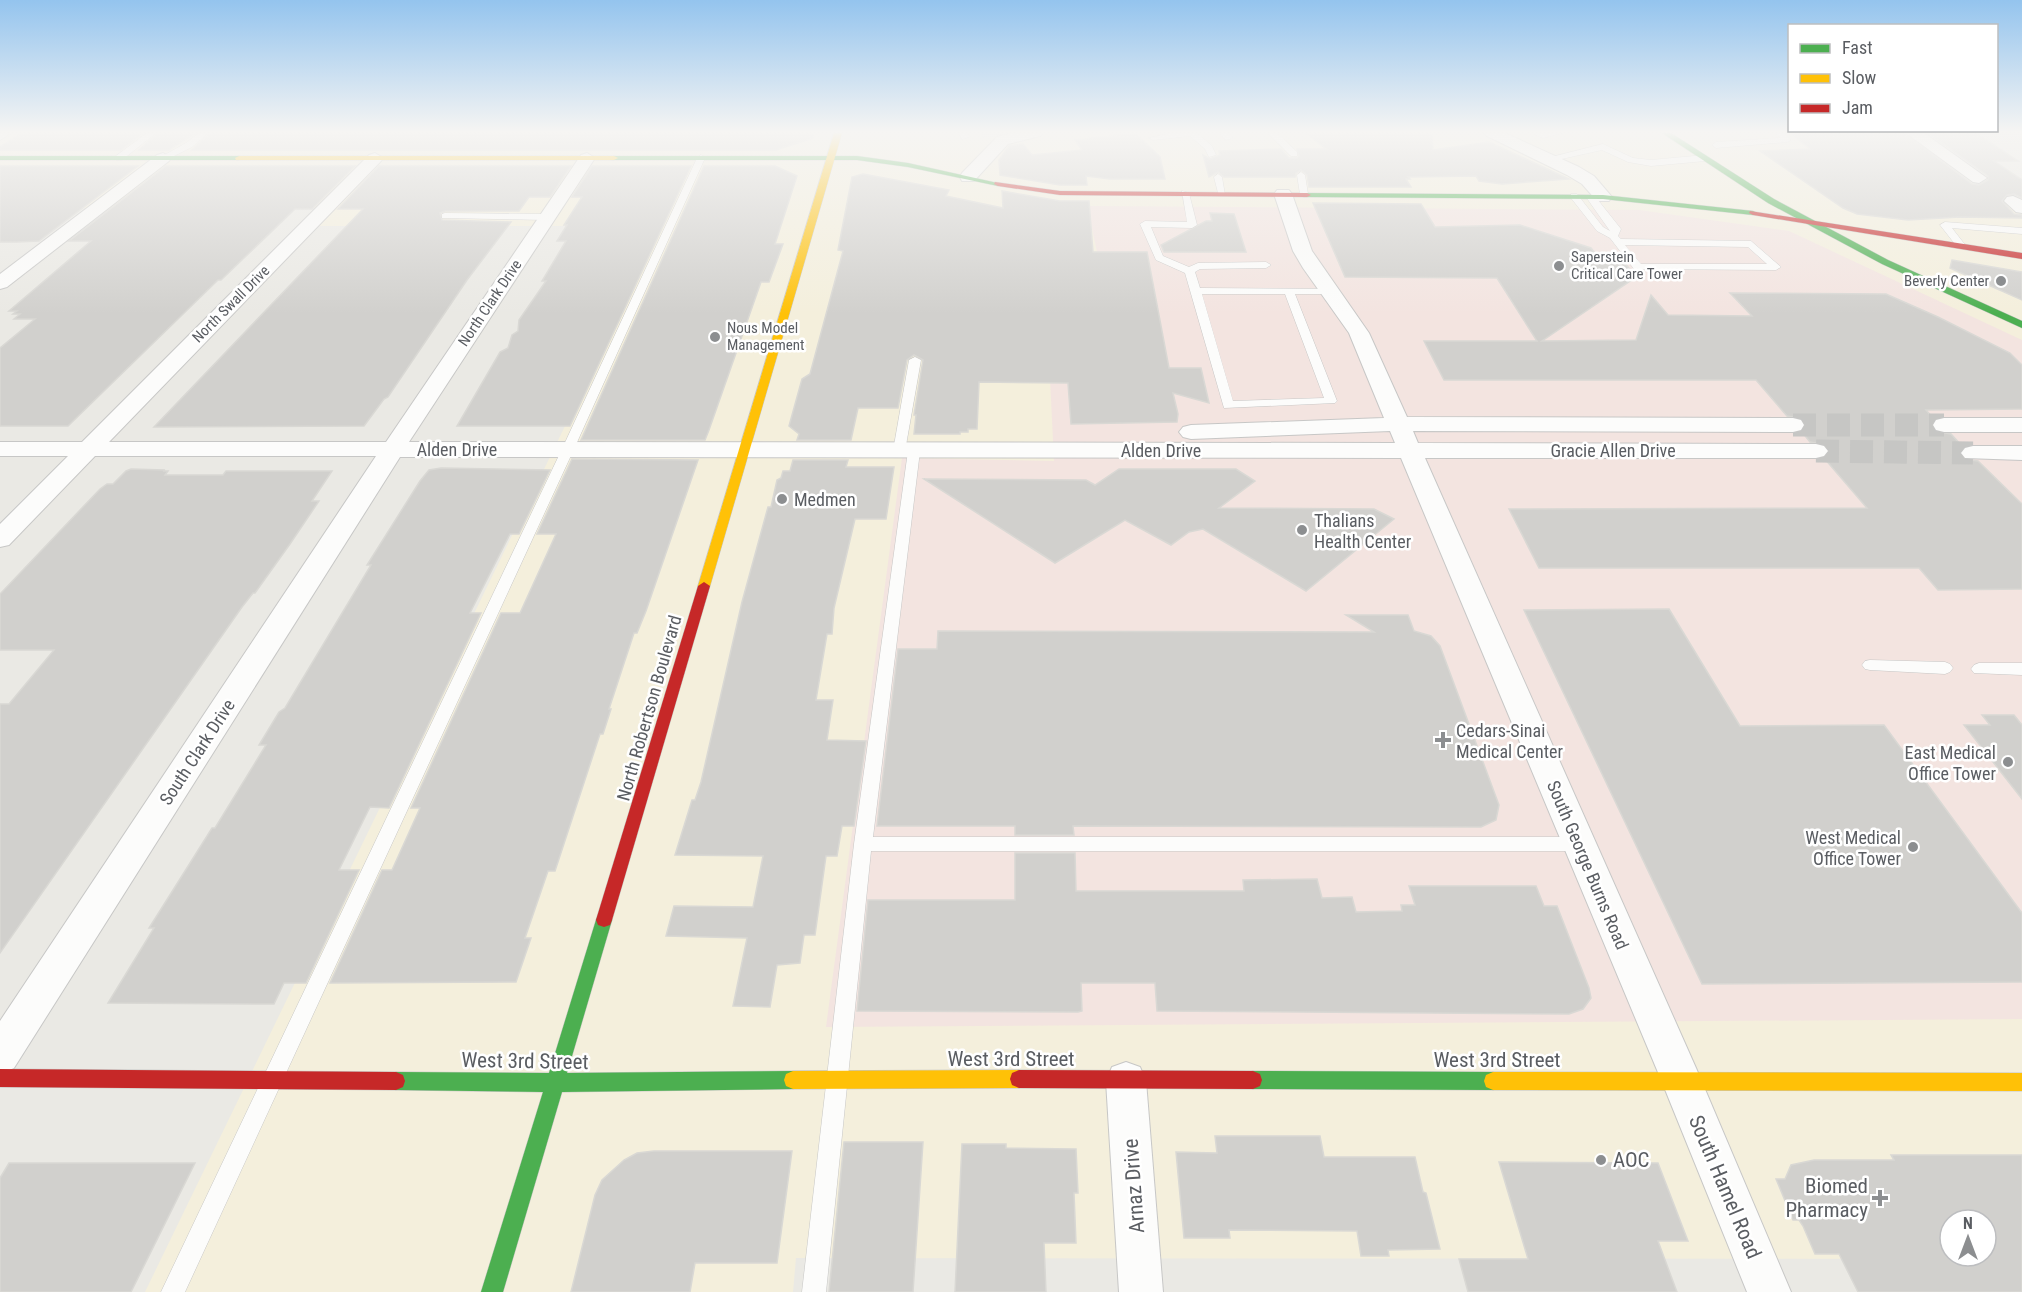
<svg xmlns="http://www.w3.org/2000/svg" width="2022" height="1292" font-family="'Roboto Condensed',sans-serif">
  <rect width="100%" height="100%" fill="#eae9e4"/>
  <path fill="#f4efdc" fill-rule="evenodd" d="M0,133H980L983,138L1022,133H1305L1307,135L1815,133L1890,190L1997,191L2022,207V1259L796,1258L793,1292H145L662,226H300L321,208H0ZM1950,1220H1986V1256H1950Z"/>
  <polygon fill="#f3e4e0" points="1087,206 1639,210 1789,231 2022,340 2022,1019 826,1027 902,458 1054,461 1044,255 1098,256"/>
  <g fill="#d1d0cd" stroke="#d9d8d4" stroke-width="1.5" fill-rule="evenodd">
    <polygon points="22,133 143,133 121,150 0,150 0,147"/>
    <polygon points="158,133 195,133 169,150 139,150"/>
    <polygon points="210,133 813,133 813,138 776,150 192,150"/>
    <polygon points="1135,133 1160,157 1165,179 1110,179 1086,176 1087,185 1060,185 1000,175 999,160 1009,146 1023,144 1032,155 1082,150 1075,140"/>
    <polygon points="1306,133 1432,133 1433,150 1489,142 1569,179 1502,184 1479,181 1476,176 1408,177 1410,179 1406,179 1411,187 1309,187 1307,175 1301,170 1296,173 1295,177 1224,177 1218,172 1209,177 1203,155 1210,159 1220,155 1219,151 1281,149 1289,158 1297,158 1299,156 1297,149 1326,149"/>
    <polygon points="1791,133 1904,133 1972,184 1979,185 1988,180 1988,176 1928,133 1976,133 2018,161 1994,161 2022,180 2022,198 2014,194 2007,195 2002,201 2014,214 2022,215 2022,218 1960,217 1908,220 1857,214 1843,208 1760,151 1810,149"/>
    <polygon points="0,166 138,166 39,241 17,242 0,242"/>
    <polygon points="166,166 355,166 312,209 295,209 221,280 218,280 68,426 0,426 0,348 35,319 14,319 20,314 13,314 17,311 9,311 91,241 69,241"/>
    <polygon points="379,166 571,166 550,197 529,197 519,211 445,211 440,213 442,220 511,222 467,280 388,397 384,399 364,426 154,427 363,209 338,209"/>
    <polygon points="592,166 691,166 570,426 457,426 500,352 508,348 512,335 518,331 519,320 546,281 542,281 566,241 557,241 567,225 564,225 582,197 572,197"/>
    <polygon points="704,166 775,166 797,176 775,244 783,244 769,282 761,282 709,430 705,440 581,440"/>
    <polygon points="863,174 949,190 946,196 1003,208 1002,191 1060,201 1089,201 1093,252 1147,252 1169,368 1201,368 1209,403 1173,393 1178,414 1177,422 1071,424 1068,383 979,382 977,429 968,429 968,432 960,432 960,434 914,434 916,415 914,415 923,360 914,355 907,360 898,408 858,408 851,440 797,440 799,434 789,426 802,379 810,374 843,251 838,250 852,177"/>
    <polygon points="1313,203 1421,204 1435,227 1520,225 1591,248 1595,253 1617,253 1636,277 1542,341 1636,340 1651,295 1668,315 1752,316 1730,293 1886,294 1938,317 2010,353 2022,365 2022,409 1926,410 1934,419 1931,424 1934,431 1951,434 1963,447 1959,453 1963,459 1978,461 2022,504 2022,589 1938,590 1919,568 1539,568 1509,509 1867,508 1824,458 1830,451 1826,445 1810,442 1802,432 1806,426 1803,419 1787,416 1756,380 1444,380 1424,341 1537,341 1497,278 1345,277"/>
    <polygon points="1210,213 1234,214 1246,252 1164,252 1161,245 1206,221 1212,221"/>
    <polygon points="1952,260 2022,272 2022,300 1950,268"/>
    <polygon points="572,459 698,460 646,611 637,633 634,633 609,709 611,709 603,734 600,734 555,871 548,871 525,938 531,938 516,982 330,983 382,870 392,870 420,808 411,808 501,613 520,613 556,534 537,534"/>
    <polygon points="793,460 848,460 846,467 894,467 886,519 855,519 834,608 832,634 827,634 816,700 833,700 827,740 866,741 854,826 842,826 837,856 826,856 815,935 804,935 800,963 777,965 770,1007 733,1006 747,938 666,936 674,906 753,907 763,856 675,855 692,800 695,800 701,782 742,602 768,507 771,507 777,480 781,478 783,471 790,471"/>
    <polygon points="441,468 550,470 519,534 510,534 470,613 481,613 389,808 370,807 339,870 359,870 306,983 284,983 274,1004 108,1003 154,928 149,928 168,898 212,828 215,828 266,745 259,745 279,712 285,708 371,565 367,565 420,481 429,470"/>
    <polygon points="131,469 165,470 163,471 168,471 165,475 223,475 226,471 332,471 312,501 319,501 290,544 255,593 253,593 242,607 0,953 0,704 9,704 54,650 0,650 0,594 100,489 107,484 113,484 126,471"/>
    <polygon points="1119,469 1236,469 1255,481 1219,508 1374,509 1394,519 1306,591 1203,529 1189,532 1171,545 1125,520 1055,563 924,479 1086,480 1095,485"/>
    <polygon points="1669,609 1740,726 1884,725 2022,913 2022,982 1702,984 1524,610"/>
    <polygon points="1346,615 1408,615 1414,631 1431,636 1440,646 1499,805 1496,820 1481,827 1073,826 1074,835 1015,835 1015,826 877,826 898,649 937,649 938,631 1374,632"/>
    <polygon points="1982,715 2014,715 2022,725 2022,799 1964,725 1990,725"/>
    <polygon points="1015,853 1075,853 1076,891 1244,891 1243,880 1317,879 1322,898 1352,897 1356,912 1402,911 1401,905 1415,905 1409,886 1536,886 1544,906 1557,906 1589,988 1591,998 1583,1009 1569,1014 1157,1011 1155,983 1081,983 1082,1011 1078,1012 857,1011 868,900 1015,900"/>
    <polygon points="1215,1136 1320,1136 1324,1157 1415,1157 1423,1192 1426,1193 1440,1249 1388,1250 1389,1256 1361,1256 1357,1231 1229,1230 1230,1238 1184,1238 1176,1152 1217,1153"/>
    <polygon points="844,1142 923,1142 913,1292 829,1292"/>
    <polygon points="962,1144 1006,1144 1006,1148 1076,1149 1078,1193 1074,1193 1076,1243 1044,1243 1046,1292 955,1292"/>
    <polygon points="654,1151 792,1151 777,1263 695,1263 690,1292 571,1292 595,1195 602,1180 624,1160 637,1153"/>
    <path d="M1891,1155H2022V1292H1858L1839,1254H1815L1803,1226L1799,1220H1793L1776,1179H1785L1791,1165L1814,1160H1894ZM1950,1220H1986V1256H1950Z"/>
    <polygon points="1499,1162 1658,1163 1688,1241 1658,1241 1677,1292 1468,1292 1459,1259 1528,1259"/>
    <polygon points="9,1163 195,1163 131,1292 0,1292 0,1178"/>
  </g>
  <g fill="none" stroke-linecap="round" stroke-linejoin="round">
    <g stroke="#c6c6c4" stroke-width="23" stroke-dasharray="23 11" stroke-linecap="butt">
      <polyline points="1793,425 1944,425"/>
      <polyline points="1816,451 1973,453"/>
    </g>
    <defs>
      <g id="lane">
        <polygon points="147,133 156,133 122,160 116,160 116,156"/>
        <polygon points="199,133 208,133 192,147 166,160 159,158 186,143"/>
        <polygon points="959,133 967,133 969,137 962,139"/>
        <polygon points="1172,133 1197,133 1212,146 1216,155 1209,157 1205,149 1190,136 1153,140 1149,138"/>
        <polygon points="1219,133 1228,133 1233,138 1226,140"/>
        <polygon points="1268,133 1277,133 1297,152 1297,156 1291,156"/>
        <polygon points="1532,133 1562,133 1543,138"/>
        <polygon points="1775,133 1784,133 1791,140 1787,142 1716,148 1712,145 1716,142 1780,138"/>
        <polygon points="1603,144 1633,158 1651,160 1705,155 1709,158 1705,161 1651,166 1628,162 1602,150 1548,162 1544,159"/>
        <polygon points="701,155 705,158 574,449 185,1292 161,1292 562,449 697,158"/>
        <polygon points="1301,172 1305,175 1308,194 1304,197 1300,194 1297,175"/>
        <polygon points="1218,174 1222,177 1225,195 1218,193 1214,177"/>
        <path d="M1182,191L1189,193L1197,225L1192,228L1151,227L1163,256L1189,267L1198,263L1266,262L1271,265L1266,268L1200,269L1195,272L1200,288L1333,289V293L1329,294H1295L1337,401L1335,403L1224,408L1185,273L1156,260L1140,224L1145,221L1187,222ZM1202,294H1285L1324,398L1233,401Z"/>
        <path d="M1571,194H1577L1603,227L1610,231L1586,197L1594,195L1621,229L1618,236L1621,239L1751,241L1781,267L1776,270L1634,269L1610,238L1597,231L1571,198ZM1625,245L1748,247L1767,264H1641Z"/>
        <polygon points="445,213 547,214 552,217 547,220 442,218 442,214"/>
        <polygon points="1945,222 2022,228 2022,234 1952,228 1966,246 1961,249 1958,248 1940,225"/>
        <polygon points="915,357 921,360 905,451 899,455 893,451 909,360"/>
        <polygon points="914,447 920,451 873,837 1579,837 1585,839 1588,844 1585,849 1579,851 871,851 826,1292 802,1292 854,844 908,451"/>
        <polygon points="1870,660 1945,662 1950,664 1953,668 1950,672 1945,674 1870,670 1865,669 1862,665 1865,661"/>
        <polygon points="1979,663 2022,663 2022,675 1974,673 1971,669 1974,665"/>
      </g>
      <g id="street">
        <polygon points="0,133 11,133 0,140"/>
        <polygon points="1013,133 1043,133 1040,136 1008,144 974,181 962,181 960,177 962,173 997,137"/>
        <polygon points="1484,133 1505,133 1579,167 1594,176 1612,197 1609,201 1597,201 1582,184 1567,175 1487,136"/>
        <polygon points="1906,133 1924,133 1987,178 1979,183 1973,182"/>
        <polygon points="163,153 171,158 169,161 7,287 0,289 0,274 157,155"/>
        <polygon points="375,153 383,158 381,161 109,442 386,442 581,155 587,153 595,158 409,442 1395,443 1390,431 1191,439 1183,437 1179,432 1183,427 1191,425 1384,418 1349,333 1303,268 1293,251 1274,194 1277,190 1289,190 1292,194 1312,251 1369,333 1407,417 1793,418 1801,420 1804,425 1801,430 1793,432 1413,431 1418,443 1816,444 1824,446 1828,451 1824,456 1816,458 1425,458 1696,1068 1791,1292 1747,1292 1662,1082 1401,458 400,457 14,1068 0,1074 0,1021 376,456 95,456 9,545 0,547 0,524 68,456 0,456 0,442 82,442 369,155"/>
        <polygon points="2013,196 2022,200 2022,213 2016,212 2004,201 2007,197"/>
        <polygon points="1944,418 2022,418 2022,432 1944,432 1936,430 1933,425 1936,420"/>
        <polygon points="1973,446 2022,446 2022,460 1965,458 1961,453 1965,448"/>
        <polygon points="1126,1062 1140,1067 1146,1081 1163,1292 1119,1292 1106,1081 1112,1067"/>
      </g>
      <g id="fast">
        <polygon points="1662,133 1671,133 1774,199 1888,260 2022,321 2022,328 1882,264 1768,203"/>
        <polygon points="0,156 239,156 243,158 239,160 0,160"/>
        <polygon points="614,156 857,156 908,163 1002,184 998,186 908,167 857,160 611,160 610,158"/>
        <polygon points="1304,193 1603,195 1753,211 1757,213 1753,215 1603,199 1307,197 1304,197"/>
        <polygon points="604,913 610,915 612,920 567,1073 793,1071 800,1074 802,1080 800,1086 793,1089 562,1092 503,1292 481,1292 543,1092 396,1090 389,1087 387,1081 389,1075 396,1072 549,1073 596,920 598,915"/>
        <polygon points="1253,1071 1493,1072 1500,1075 1502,1081 1500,1087 1493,1090 1253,1089 1246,1086 1244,1080 1246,1074"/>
      </g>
      <g id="slow">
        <polygon points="834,133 842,133 710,586 704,590 699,589 698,586"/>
        <polygon points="239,156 614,156 618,158 614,160 236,160 235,158"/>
        <polygon points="1019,1070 1026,1073 1028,1079 1026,1085 1019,1088 793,1089 786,1086 784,1080 786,1074 793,1071"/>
        <polygon points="1493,1072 2022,1073 2022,1091 1493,1090 1486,1087 1484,1081 1486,1075"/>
      </g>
      <g id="jam">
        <polygon points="995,182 1060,191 1307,193 1311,195 1307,197 1060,195 998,186 994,184"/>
        <polygon points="1750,211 2022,253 2022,259 1753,215 1749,213"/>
        <polygon points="704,582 710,586 612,920 610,925 604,927 598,925 596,920 698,586"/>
        <polygon points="0,1069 396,1072 403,1075 405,1081 403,1087 396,1090 0,1087"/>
        <polygon points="1019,1070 1253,1071 1260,1074 1262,1080 1260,1086 1253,1089 1019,1088 1012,1085 1010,1079 1012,1073"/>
      </g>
    </defs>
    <use href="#lane" stroke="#c7c7c6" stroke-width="1"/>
    <use href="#street" stroke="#c7c7c6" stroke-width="2"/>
    <use href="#fast" stroke="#c5c6c4" stroke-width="1"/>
    <use href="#slow" stroke="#c5c6c4" stroke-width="1"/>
    <use href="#jam" stroke="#c5c6c4" stroke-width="1"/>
    <use href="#lane" fill="#fcfcfb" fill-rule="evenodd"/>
    <use href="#street" fill="#fcfcfb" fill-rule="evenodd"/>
    <use href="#fast" fill="#4caf50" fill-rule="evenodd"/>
    <use href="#slow" fill="#ffc107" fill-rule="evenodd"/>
    <use href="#jam" fill="#c62828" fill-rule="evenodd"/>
  </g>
  <linearGradient id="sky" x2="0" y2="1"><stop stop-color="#94c4ee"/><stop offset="0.42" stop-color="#f6f5f3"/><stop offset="1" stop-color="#f6f5f3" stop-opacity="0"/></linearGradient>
  <rect width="2022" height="314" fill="url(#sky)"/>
  <g fill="#8c8e90" stroke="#fff" stroke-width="2">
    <circle cx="1559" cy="266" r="6"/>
    <circle cx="2001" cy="281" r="6"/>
    <circle cx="715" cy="337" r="6"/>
    <circle cx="782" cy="499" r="6"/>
    <circle cx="1302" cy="530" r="6"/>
    <path d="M1440 731h6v6h6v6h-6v6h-6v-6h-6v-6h6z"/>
    <circle cx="2008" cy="762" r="6"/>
    <circle cx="1913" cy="847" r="6"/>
    <circle cx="1601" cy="1160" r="6"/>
    <path d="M1877 1189h6v6h6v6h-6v6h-6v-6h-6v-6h6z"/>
  </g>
  <g text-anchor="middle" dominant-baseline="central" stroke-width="5" stroke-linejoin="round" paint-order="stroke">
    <g font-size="15" fill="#5a5d62" stroke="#fff" text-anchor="start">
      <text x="1571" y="257">Saperstein<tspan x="1571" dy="17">Critical Care Tower</tspan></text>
      <text x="1989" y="281" text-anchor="end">Beverly Center</text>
      <text x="727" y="328">Nous Model<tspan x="727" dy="17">Management</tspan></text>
    </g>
    <g font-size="15" fill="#5a5d62" stroke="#fff">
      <text transform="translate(490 303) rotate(-56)">North Clark Drive</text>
      <text transform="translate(231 304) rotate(-45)">North Swall Drive</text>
    </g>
    <g font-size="18" fill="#5a5d62" stroke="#fff">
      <text x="457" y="449">Alden Drive</text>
      <text x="1161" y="450">Alden Drive</text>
      <text x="1613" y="450">Gracie Allen Drive</text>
      <text transform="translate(649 708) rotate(-74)">North Robertson Boulevard</text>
      <text transform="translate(197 752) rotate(-57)">South Clark Drive</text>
      <text transform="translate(1588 865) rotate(67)">South George Burns Road</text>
    </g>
    <g font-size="18" fill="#5a5d62" stroke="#fff" text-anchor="start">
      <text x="794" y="499">Medmen</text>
      <text x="1314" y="520">Thalians<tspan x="1314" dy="21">Health Center</tspan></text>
      <text x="1456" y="730">Cedars-Sinai<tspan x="1456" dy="21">Medical Center</tspan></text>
      <text x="1996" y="752" text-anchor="end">East Medical<tspan x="1996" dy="21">Office Tower</tspan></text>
      <text x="1901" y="837" text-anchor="end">West Medical<tspan x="1901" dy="21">Office Tower</tspan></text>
    </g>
    <g font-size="21" fill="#5a5d62" stroke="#fff">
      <text x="1011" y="1059">West 3rd Street</text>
      <text x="1497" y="1060">West 3rd Street</text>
      <text transform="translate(525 1061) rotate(1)">West 3rd Street</text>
      <text transform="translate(1134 1186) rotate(-94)">Arnaz Drive</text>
      <text transform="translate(1725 1187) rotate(67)">South Hamel Road</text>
    </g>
    <g font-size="21" fill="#5a5d62" stroke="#fff" text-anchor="start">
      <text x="1613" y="1160">AOC</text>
      <text x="1868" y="1186" text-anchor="end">Biomed<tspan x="1868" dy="24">Pharmacy</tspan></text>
    </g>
  </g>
  <rect x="1788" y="24" width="210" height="108" fill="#ffffff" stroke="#bdbec0" stroke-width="1.5"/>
  <rect x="1800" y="44" width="30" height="9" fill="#4caf50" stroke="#bdbec0" stroke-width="1.5"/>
  <text x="1842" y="54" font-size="18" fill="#5a5d62">Fast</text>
  <rect x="1800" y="74" width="30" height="9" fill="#ffc107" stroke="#bdbec0" stroke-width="1.5"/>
  <text x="1842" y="84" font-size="18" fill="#5a5d62">Slow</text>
  <rect x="1800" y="104" width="30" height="9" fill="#c62828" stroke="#bdbec0" stroke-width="1.5"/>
  <text x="1842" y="114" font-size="18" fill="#5a5d62">Jam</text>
  <g transform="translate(1968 1238)"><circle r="28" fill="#ffffff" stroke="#bdbec0" stroke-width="1.5"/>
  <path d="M0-4.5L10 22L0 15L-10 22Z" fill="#8c8e90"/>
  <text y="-9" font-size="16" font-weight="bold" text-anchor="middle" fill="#5a5d62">N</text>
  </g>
</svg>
